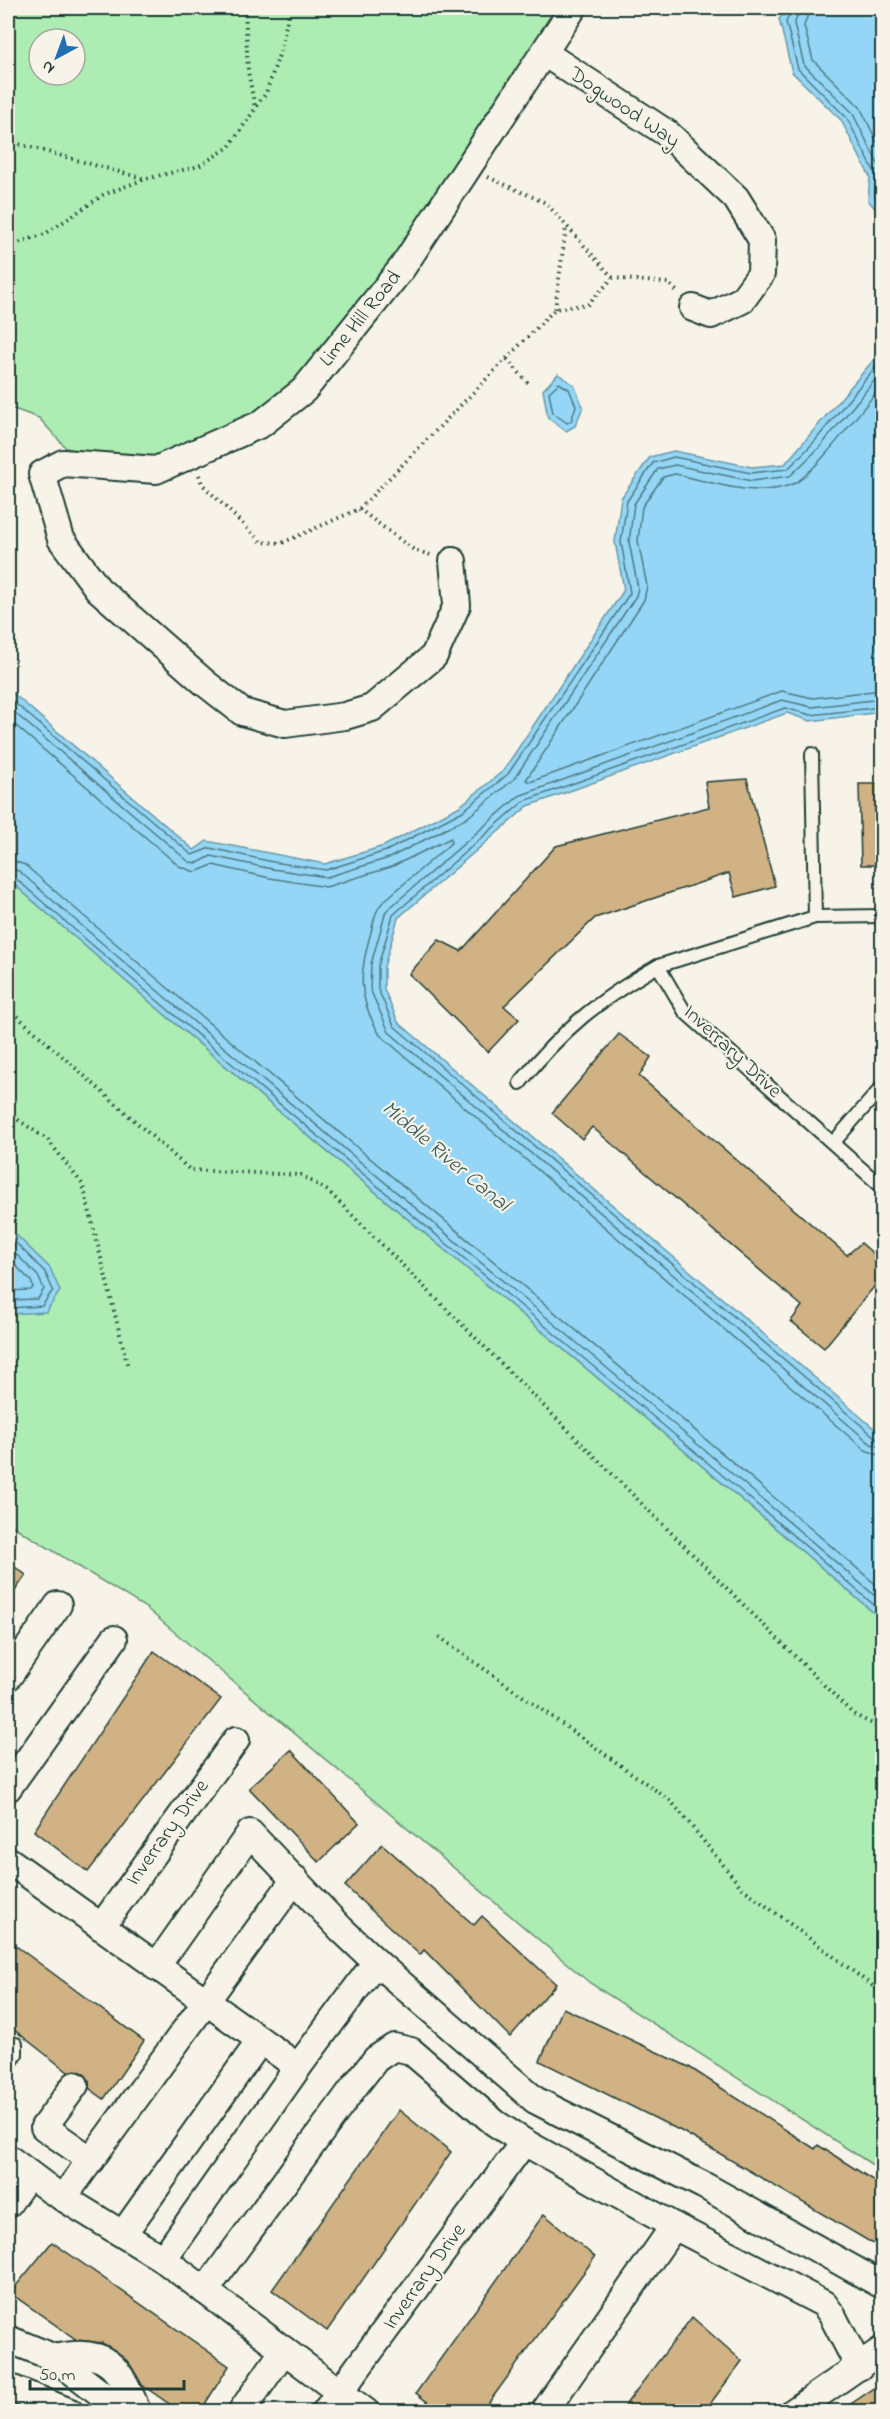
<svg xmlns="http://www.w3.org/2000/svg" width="890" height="2419" font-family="'Indie Flower',sans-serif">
  <rect width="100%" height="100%" fill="#f7f3e8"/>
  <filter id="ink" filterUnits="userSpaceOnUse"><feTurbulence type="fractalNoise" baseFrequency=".0167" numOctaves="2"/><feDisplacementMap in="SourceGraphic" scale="12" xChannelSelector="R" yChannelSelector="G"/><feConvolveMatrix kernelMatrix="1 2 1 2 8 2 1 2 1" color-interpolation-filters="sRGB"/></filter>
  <g filter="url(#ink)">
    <g fill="#adecb3" stroke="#669474" stroke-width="1.5" fill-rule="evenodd">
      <path d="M8,8H573L304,390L156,470L66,448L39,418L8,407ZM39,39H75V75H39Z"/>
      <path d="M8,879C295,1131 594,1369 882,1620V2171L590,1983L146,1608L8,1523Z"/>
    </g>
    <g fill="#95d6f6" stroke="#6699a8" stroke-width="1.5">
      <polygon points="789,8 882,8 882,217 868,200 870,177 841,120 792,72 779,19"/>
      <path d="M882,350V712L810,721L787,713L528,806L398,918L384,967V989L398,1022L882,1435V1620C594,1369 295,1131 8,879V689L194,850L207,841L325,864L384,846L460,806L503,771L624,590L615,542L621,498L650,457L674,451L752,467L785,464Z"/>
      <polygon points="558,374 574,385 583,407 575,426 566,431 548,418 543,390"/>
      <polygon points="8,1227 50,1268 60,1291 46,1312 8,1314"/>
    </g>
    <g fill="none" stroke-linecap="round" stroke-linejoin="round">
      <g stroke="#4e7a82" stroke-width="1.5">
        <polyline points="793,8 786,22 798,69 847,118 876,175 875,197 882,207"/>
        <polyline points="801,8 794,24 804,65 852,112 882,172"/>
        <polyline points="810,8 804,26 813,60 860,107 882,152"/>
        <polygon points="559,383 569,389 576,406 571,421 567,423 553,413 549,392"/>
        <path d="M882,385C866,404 812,477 793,484C756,499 711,482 675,474L663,477L642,507L638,541L647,586L644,600L526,780L530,782L782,691L813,698L882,690"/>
        <polyline points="8,697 192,855 210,848 273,862 326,870 386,851 463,811 508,774 630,593 621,542 627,501 653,463 674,457 751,473 788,469 814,442 882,359"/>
        <polyline points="882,699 812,707 782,700 519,796 386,911 371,964 370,989 389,1032 871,1444 882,1447"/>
        <polyline points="8,707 189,862 198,863 211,856 272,869 327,877 389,858 467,818 514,779 636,596 638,588 629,542 634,504 658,469 675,465 752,481 790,476 820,447 882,371"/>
        <polyline points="882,707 811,715 785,708 524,801 393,915 378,966 378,989 394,1026 876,1438 882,1440"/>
        <path d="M8,719L179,866L195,872L213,865L270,878L326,887L391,867L451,838V843L383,902C375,910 374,921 371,932C359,973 357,997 380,1035L865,1450L882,1456"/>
        <path d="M8,859L25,865C307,1111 600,1345 882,1590"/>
        <path d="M8,868L19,871C303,1120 598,1355 882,1602"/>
        <path d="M8,875L14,877C300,1127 596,1363 882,1612"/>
        <polyline points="8,1235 45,1272 53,1290 42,1306 8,1308"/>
        <polyline points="8,1246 38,1276 44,1289 38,1299 8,1300"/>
        <polyline points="8,1258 31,1281 33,1287 31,1290 8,1291"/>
      </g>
    </g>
    <g fill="#d0b284" stroke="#1f3d34" stroke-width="1.5">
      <polygon points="747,779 775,886 736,897 729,873 595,918 504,1006 519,1019 488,1052 409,974 439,940 461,951 556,846 709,807 705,782"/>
      <polygon points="859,784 882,784 882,865 861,865"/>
      <polygon points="619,1034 651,1057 639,1076 847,1255 861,1243 882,1261 882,1277 824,1348 791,1321 802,1306 592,1127 582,1139 552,1113"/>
      <polygon points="8,1562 26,1575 8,1601"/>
      <polygon points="154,1651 221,1699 88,1872 34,1831"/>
      <polygon points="291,1750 359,1823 319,1862 249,1788"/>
      <polygon points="382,1844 474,1925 482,1916 556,1984 510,2037 424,1950 420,1955 345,1886"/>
      <polygon points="8,1940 144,2041 104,2099 89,2088 89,2080 84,2073 76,2070 68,2072 8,2025"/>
      <polygon points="563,2008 689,2067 815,2149 818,2145 882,2186 882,2249 683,2132 540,2061"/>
      <polygon points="399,2110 451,2152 327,2331 272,2290"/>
      <polygon points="544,2214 595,2257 482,2412 440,2412 416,2393"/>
      <polygon points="52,2242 229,2366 200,2412 181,2412 142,2385 129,2363 116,2351 102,2343 77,2340 10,2293"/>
      <polygon points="692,2317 742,2361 704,2412 620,2412"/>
      <polygon points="882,2383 882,2412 839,2412"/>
    </g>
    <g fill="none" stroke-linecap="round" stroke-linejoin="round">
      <defs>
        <g id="lane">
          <polyline points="812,754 815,917"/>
          <polyline points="882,916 815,917 658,966 685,1012 882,1187"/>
          <path d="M520,1083C562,1029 599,1000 658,966"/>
          <polyline points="833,1143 882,1087"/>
          <polyline points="8,2068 16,2054 16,2044"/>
        </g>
        <g id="street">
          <polyline points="544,53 668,134 736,198 762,240 761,274 742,300 711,315 693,308"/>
          <polyline points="453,561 457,605 434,656 372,708 345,716 285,724 242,712 205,683 98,589 61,539 42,474 63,463 156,470 261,424 304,390 402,268 573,8"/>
          <polyline points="8,1677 58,1605"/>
          <polyline points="8,1788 114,1639"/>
          <polyline points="8,1860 298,2067"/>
          <polyline points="101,1927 236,1740"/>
          <polyline points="156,1967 250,1833 341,1929 376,1962"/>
          <polyline points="75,2085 44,2127 91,2160"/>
          <polyline points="8,2158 52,2191 163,2259 366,2412"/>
          <polyline points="63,2198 295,1879"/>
          <polyline points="8,2204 29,2174"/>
          <polyline points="123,2234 260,2041"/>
          <polyline points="163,2259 298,2067 376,1962 535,2100 703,2185 882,2285"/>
          <polyline points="205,2291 354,2087 376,2059 394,2047 411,2051 495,2123 524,2142 674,2226 824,2304 832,2315 859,2367"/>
          <polyline points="8,2339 55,2358 109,2400 137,2412"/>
          <path d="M55,2358C106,2346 120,2367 137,2411"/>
          <polyline points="8,2387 70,2412"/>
          <polyline points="241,2412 284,2350"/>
          <polyline points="325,2412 524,2142"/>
          <polyline points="544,2412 674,2226"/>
          <polyline points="793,2412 882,2350"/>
        </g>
      </defs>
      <use href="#lane" stroke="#1f3d34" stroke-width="16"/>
      <use href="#street" stroke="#1f3d34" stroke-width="30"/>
      <g stroke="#1f3d34" stroke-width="4" stroke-dasharray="1.5 4.5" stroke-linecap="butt">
        <polyline points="245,8 248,71 255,108"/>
        <polyline points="8,141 145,179"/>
        <polyline points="488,177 546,203 613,278"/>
        <polyline points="8,246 45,234 103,195 145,179 199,166 229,147 266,93 280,52 290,8"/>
        <polyline points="555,309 566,227"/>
        <polyline points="507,359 530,385"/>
        <polyline points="199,475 202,484 261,542 282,543 359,509 555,309 588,304 613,278 668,283 679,293"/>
        <polyline points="359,509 414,550 434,556"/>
        <polyline points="8,1008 190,1170 301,1175 328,1191 853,1714 882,1729"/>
        <polyline points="8,1113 48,1140 83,1185 128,1367"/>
        <polyline points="439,1637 671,1801 741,1887 882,1993"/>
        <polyline points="882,2089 882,2094"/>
      </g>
      <use href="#lane" stroke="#f7f3e8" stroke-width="12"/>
      <use href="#street" stroke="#f7f3e8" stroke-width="26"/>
    </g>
  </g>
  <g text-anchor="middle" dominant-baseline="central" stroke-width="4.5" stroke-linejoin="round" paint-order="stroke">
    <g font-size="21" fill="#1f3d34" stroke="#f7f3e8">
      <text transform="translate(624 108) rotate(34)">Dogwood Way</text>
      <text transform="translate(361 319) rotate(-51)">Lime Hill Road</text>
      <text transform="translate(732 1052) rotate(43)">Inverrary Drive</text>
      <text transform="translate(168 1833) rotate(-54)">Inverrary Drive</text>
      <text transform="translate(425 2277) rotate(-54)">Inverrary Drive</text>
    </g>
    <g font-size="22" font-style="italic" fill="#375c5b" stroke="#f7f3e8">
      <text transform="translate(445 1157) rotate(40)">Middle River Canal</text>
    </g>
  </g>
  <rect width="890" height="2419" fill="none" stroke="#f7f3e8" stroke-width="30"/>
  <rect x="15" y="15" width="860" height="2389" fill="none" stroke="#1f3d34" stroke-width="2" filter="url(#ink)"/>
  <g transform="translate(57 57) rotate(221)"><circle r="28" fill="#f7f3e8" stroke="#a1aaa0" stroke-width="1.5"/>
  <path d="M0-4.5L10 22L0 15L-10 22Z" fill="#1f6fb2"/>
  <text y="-9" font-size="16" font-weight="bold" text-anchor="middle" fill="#1f3d34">N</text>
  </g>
  <path d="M30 2380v9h154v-9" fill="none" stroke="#1f3d34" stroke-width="3"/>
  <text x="39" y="2380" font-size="18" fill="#1f3d34" stroke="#f7f3e8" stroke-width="4.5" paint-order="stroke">50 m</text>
</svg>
